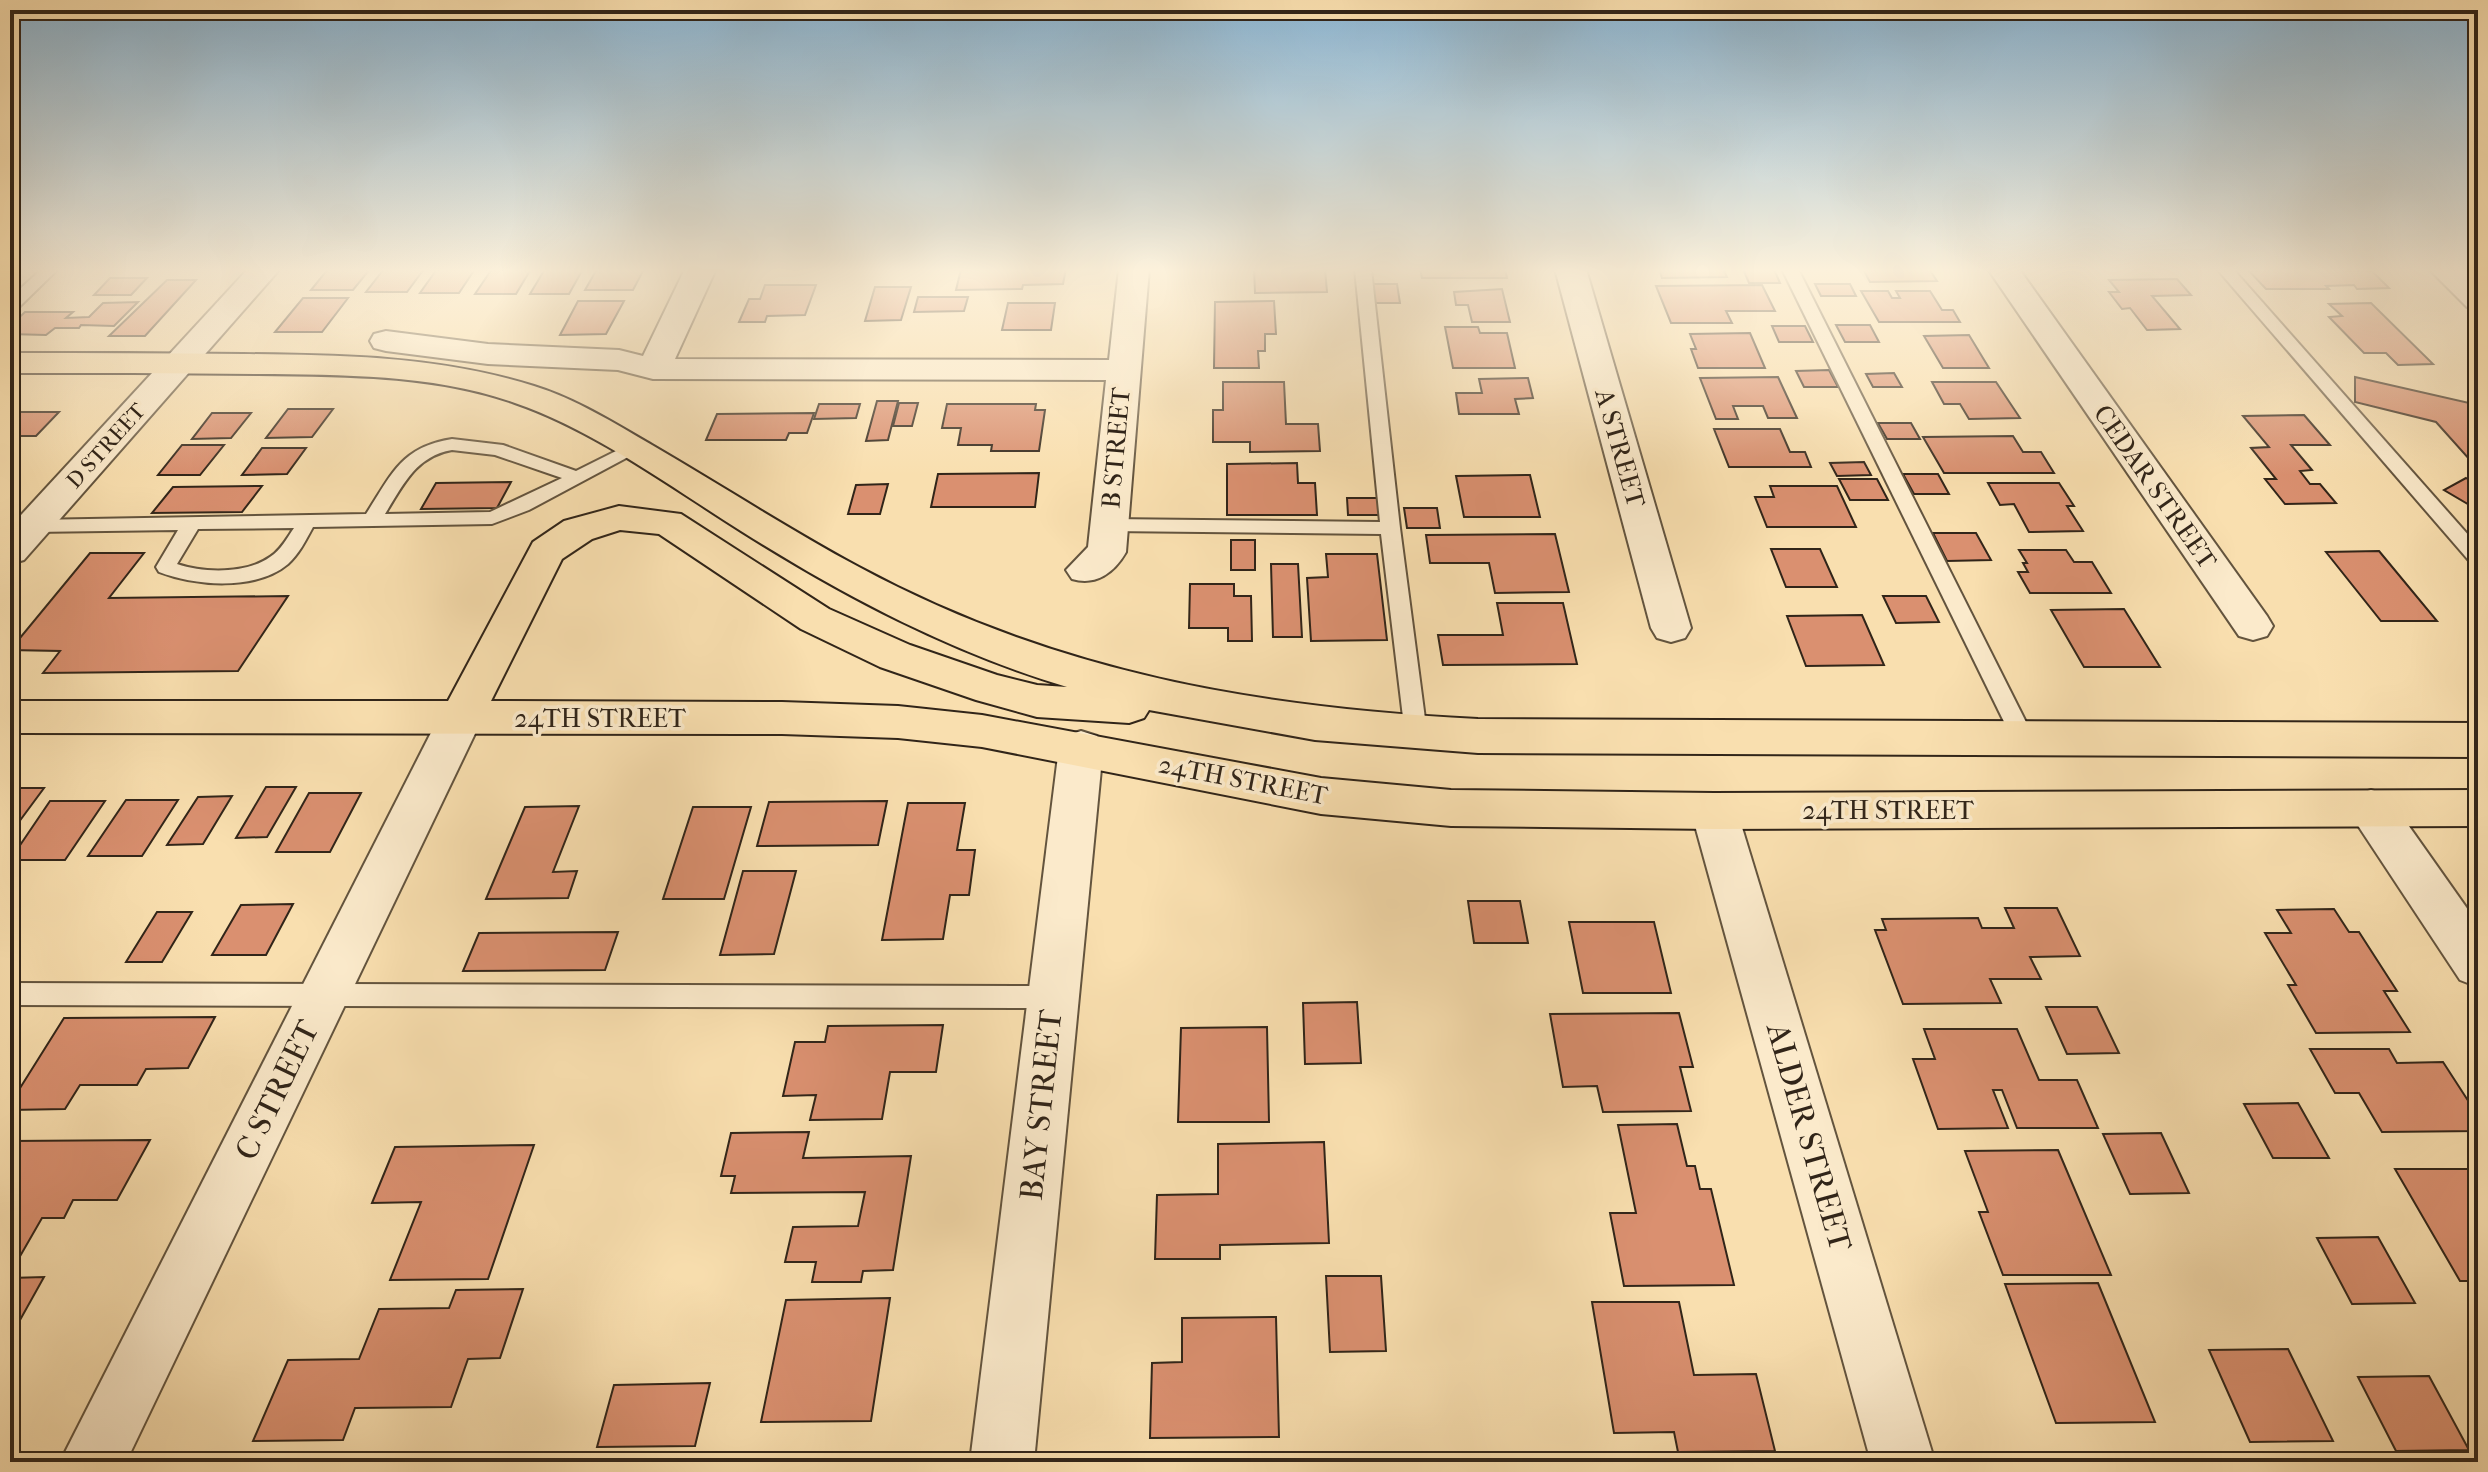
<svg xmlns="http://www.w3.org/2000/svg" width="2488" height="1472" font-family="'IM FELL French Canon',serif">
  <rect width="100%" height="100%" fill="#f9dfaf"/>
  <filter id="stains"><feTurbulence type="fractalNoise" baseFrequency=".0025" numOctaves="4"/><feColorMatrix values="0 0 0 0 .2 0 0 0 0 .09 0 0 0 0 .02 0 0 0 .5 -.17"/></filter>
  <radialGradient id="worn" r=".72"><stop offset=".6" stop-color="#630" stop-opacity="0"/><stop offset="1" stop-color="#630" stop-opacity=".3"/></radialGradient>
  <g fill="#da9070" stroke="#312519" stroke-width="2">
    <polygon points="328,269 370,269 353,290 311,290"/>
    <polygon points="384,269 424,269 407,292 366,292"/>
    <polygon points="437,269 475,269 459,293 420,293"/>
    <polygon points="492,269 531,269 516,294 475,294"/>
    <polygon points="545,269 583,269 569,294 530,294"/>
    <polygon points="597,269 644,269 633,290 585,290"/>
    <polygon points="961,269 1066,269 1063,284 1023,285 1022,289 956,290"/>
    <polygon points="1254,269 1325,269 1327,292 1255,293"/>
    <polygon points="1420,269 1505,269 1507,278 1422,278"/>
    <polygon points="1659,269 1723,269 1727,277 1662,278"/>
    <polygon points="1743,269 1774,269 1780,283 1749,283"/>
    <polygon points="1863,269 1929,269 1937,281 1870,282"/>
    <polygon points="2295,269 2372,271 2389,288 2357,289 2354,285 2326,286 2329,289 2266,289 2249,271"/>
    <polygon points="110,278 147,278 131,295 94,295"/>
    <polygon points="2177,279 2191,295 2152,296 2180,329 2147,330 2130,308 2122,309 2109,292 2119,292 2109,280"/>
    <polygon points="167,280 196,280 145,336 109,336"/>
    <polygon points="1370,284 1397,284 1400,303 1373,303"/>
    <polygon points="1815,284 1850,284 1856,296 1821,296"/>
    <polygon points="765,285 816,285 805,315 767,316 765,322 739,322 749,299 760,299"/>
    <polygon points="1762,285 1775,311 1726,311 1732,323 1671,323 1656,286"/>
    <polygon points="875,287 911,287 901,320 865,321"/>
    <polygon points="1502,289 1510,322 1472,322 1468,305 1456,305 1454,292"/>
    <polygon points="1861,291 1888,291 1892,298 1900,298 1896,291 1930,291 1942,310 1953,310 1960,322 1879,322"/>
    <polygon points="918,297 968,297 964,311 914,312"/>
    <polygon points="303,298 348,298 322,332 275,332"/>
    <polygon points="578,301 624,301 606,334 560,335"/>
    <polygon points="1274,301 1276,334 1265,334 1265,351 1258,351 1259,368 1214,368 1215,302"/>
    <polygon points="138,302 114,326 81,325 79,328 55,328 46,335 10,334 10,326 25,312 73,312 66,318 89,317 103,303"/>
    <polygon points="1008,303 1055,303 1051,330 1002,330"/>
    <polygon points="2371,303 2433,364 2398,365 2386,353 2364,353 2329,317 2342,316 2329,304"/>
    <polygon points="1836,325 1870,325 1879,342 1845,342"/>
    <polygon points="1772,326 1805,326 1813,342 1779,342"/>
    <polygon points="1445,327 1478,327 1480,333 1507,333 1515,368 1453,368"/>
    <polygon points="1750,333 1765,368 1698,368 1691,349 1696,349 1690,334"/>
    <polygon points="1969,335 1989,368 1943,368 1924,336"/>
    <polygon points="1829,370 1838,387 1804,387 1796,371"/>
    <polygon points="1894,373 1902,387 1873,387 1866,374"/>
    <polygon points="1778,377 1797,418 1768,418 1763,406 1733,406 1738,419 1716,419 1700,378"/>
    <polygon points="2355,377 2478,405 2478,469 2436,422 2355,402"/>
    <polygon points="1528,378 1533,398 1515,399 1519,414 1459,414 1456,393 1482,393 1479,379"/>
    <polygon points="1223,382 1284,382 1286,424 1318,424 1320,451 1250,452 1250,442 1213,442 1213,410 1223,410"/>
    <polygon points="1932,382 1996,382 2020,418 1969,419 1960,404 1944,404"/>
    <polygon points="877,401 898,401 888,440 866,441"/>
    <polygon points="899,403 918,403 912,426 893,426"/>
    <polygon points="819,404 860,404 856,418 814,419"/>
    <polygon points="947,404 1036,404 1035,410 1045,410 1039,451 991,451 992,445 958,445 961,428 942,428"/>
    <polygon points="288,409 333,409 312,437 266,438"/>
    <polygon points="18,412 59,412 36,436 10,436 10,421"/>
    <polygon points="212,413 251,413 231,438 192,439"/>
    <polygon points="814,413 807,433 789,433 786,440 706,440 717,414"/>
    <polygon points="2304,415 2330,445 2291,445 2312,470 2300,471 2310,484 2320,484 2336,503 2285,504 2265,479 2276,479 2251,448 2269,447 2243,416"/>
    <polygon points="1878,423 1911,423 1920,439 1887,439"/>
    <polygon points="1714,429 1780,429 1790,452 1805,452 1811,467 1729,467"/>
    <polygon points="2013,436 2023,452 2041,452 2054,473 1944,473 1923,437"/>
    <polygon points="182,445 224,445 200,475 158,475"/>
    <polygon points="262,448 306,448 287,474 242,475"/>
    <polygon points="1864,462 1871,475 1837,476 1830,463"/>
    <polygon points="1297,463 1298,483 1315,483 1317,515 1227,515 1227,464"/>
    <polygon points="1039,473 1035,507 931,507 938,474"/>
    <polygon points="1903,474 1938,474 1949,494 1914,494"/>
    <polygon points="1530,475 1540,517 1464,517 1456,476"/>
    <polygon points="2466,478 2478,485 2478,510 2444,490"/>
    <polygon points="1839,479 1877,479 1888,500 1850,500"/>
    <polygon points="511,482 497,508 421,509 436,483"/>
    <polygon points="1988,483 2059,483 2074,506 2067,506 2083,531 2029,532 2014,504 2000,505"/>
    <polygon points="888,484 880,514 848,514 856,485"/>
    <polygon points="262,486 242,512 152,513 173,487"/>
    <polygon points="1770,486 1837,486 1856,527 1767,527 1755,497 1774,497"/>
    <polygon points="1347,498 1378,498 1380,515 1348,515"/>
    <polygon points="1404,508 1437,508 1440,528 1407,528"/>
    <polygon points="1933,533 1976,533 1991,560 1947,561"/>
    <polygon points="1555,534 1569,592 1495,593 1489,563 1430,563 1426,535"/>
    <rect x="1231" y="540" width="24" height="30"/>
    <polygon points="1771,549 1820,549 1837,587 1786,587"/>
    <polygon points="2019,550 2066,550 2074,562 2092,562 2111,593 2030,593 2018,572 2028,572 2023,563 2027,563"/>
    <polygon points="2379,551 2437,621 2381,621 2326,552"/>
    <polygon points="90,553 144,553 109,598 288,596 238,671 43,673 60,651 10,650"/>
    <polygon points="1326,554 1377,554 1387,640 1311,641 1307,578 1328,577"/>
    <polygon points="1271,564 1298,564 1302,637 1273,637"/>
    <polygon points="1190,584 1234,584 1234,596 1251,596 1252,641 1228,641 1228,628 1189,628"/>
    <polygon points="1883,596 1926,596 1939,622 1896,623"/>
    <polygon points="1497,603 1563,603 1577,664 1443,665 1438,635 1503,635"/>
    <polygon points="2124,609 2160,667 2084,667 2051,610"/>
    <polygon points="1862,615 1884,665 1806,666 1787,616"/>
    <polygon points="266,787 296,787 267,837 236,838"/>
    <polygon points="10,788 44,788 10,834"/>
    <polygon points="309,793 361,793 330,852 276,852"/>
    <polygon points="232,796 203,844 167,845 198,797"/>
    <polygon points="126,800 178,800 142,856 88,856"/>
    <polygon points="50,801 105,801 65,860 10,860"/>
    <polygon points="887,801 878,845 757,846 769,802"/>
    <polygon points="908,803 965,803 957,850 975,850 969,895 950,895 943,939 882,940"/>
    <polygon points="579,806 553,872 577,871 568,898 486,899 525,807"/>
    <polygon points="693,807 751,807 724,899 663,899"/>
    <polygon points="743,871 796,871 774,954 720,955"/>
    <polygon points="1468,901 1520,901 1528,943 1474,943"/>
    <polygon points="293,904 266,955 212,955 241,905"/>
    <polygon points="2005,908 2057,908 2080,956 2030,957 2041,979 1990,979 2001,1003 1903,1004 1875,930 1886,930 1882,919 1978,918 1982,928 2014,928"/>
    <polygon points="2334,909 2349,932 2359,932 2397,991 2384,991 2410,1032 2316,1033 2288,985 2296,985 2265,933 2291,933 2277,910"/>
    <polygon points="157,912 192,912 162,962 126,962"/>
    <polygon points="1569,922 1654,922 1671,993 1583,993"/>
    <polygon points="618,932 605,970 463,971 479,933"/>
    <polygon points="1357,1002 1361,1063 1305,1064 1303,1003"/>
    <polygon points="2046,1007 2097,1007 2119,1053 2067,1054"/>
    <polygon points="1679,1013 1693,1067 1680,1067 1691,1111 1603,1112 1597,1086 1563,1087 1550,1014"/>
    <polygon points="215,1017 188,1068 146,1069 137,1085 80,1085 65,1109 10,1110 10,1104 64,1018"/>
    <polygon points="943,1025 936,1072 890,1072 882,1119 810,1120 816,1095 783,1096 795,1042 825,1042 828,1026"/>
    <polygon points="1267,1027 1269,1122 1178,1122 1181,1028"/>
    <polygon points="1924,1029 2017,1029 2039,1080 2077,1080 2098,1128 2017,1128 2002,1090 1993,1090 2008,1128 1938,1129 1913,1059 1935,1059"/>
    <polygon points="2310,1049 2389,1049 2397,1063 2443,1062 2478,1116 2478,1131 2382,1132 2359,1093 2335,1093"/>
    <polygon points="2298,1103 2329,1158 2273,1158 2244,1104"/>
    <polygon points="1677,1124 1687,1166 1695,1166 1700,1189 1711,1189 1734,1285 1624,1286 1610,1213 1636,1213 1618,1125"/>
    <polygon points="809,1132 803,1158 911,1156 893,1270 863,1271 861,1282 812,1282 816,1262 785,1262 793,1227 858,1226 865,1192 731,1193 735,1176 721,1176 731,1133"/>
    <polygon points="2161,1133 2189,1193 2130,1194 2103,1134"/>
    <polygon points="150,1140 117,1200 73,1200 64,1218 42,1218 19,1258 10,1258 10,1141"/>
    <polygon points="1324,1142 1329,1243 1220,1245 1220,1259 1155,1259 1157,1195 1218,1194 1218,1144"/>
    <polygon points="534,1145 488,1279 390,1280 421,1202 372,1203 395,1147"/>
    <polygon points="2058,1150 2111,1275 2003,1275 1979,1212 1988,1212 1965,1151"/>
    <polygon points="2395,1169 2478,1169 2478,1281 2460,1281"/>
    <polygon points="2378,1237 2415,1303 2352,1304 2317,1238"/>
    <polygon points="1326,1276 1381,1276 1386,1351 1330,1352"/>
    <polygon points="44,1277 10,1338 10,1278"/>
    <polygon points="2098,1283 2155,1422 2056,1423 2005,1284"/>
    <polygon points="523,1289 500,1358 468,1359 451,1407 355,1408 343,1440 253,1441 288,1360 359,1359 379,1309 449,1308 456,1290"/>
    <polygon points="890,1298 871,1421 761,1422 786,1300"/>
    <polygon points="1592,1302 1679,1302 1694,1375 1756,1374 1775,1451 1678,1452 1674,1432 1614,1433"/>
    <polygon points="1276,1317 1279,1437 1150,1438 1152,1363 1182,1362 1182,1318"/>
    <polygon points="2288,1349 2333,1441 2250,1442 2209,1350"/>
    <polygon points="2429,1376 2469,1450 2396,1451 2358,1377"/>
    <polygon points="710,1383 695,1446 597,1447 614,1385"/>
  </g>
  <g fill="none" stroke-linecap="round" stroke-linejoin="round">
    <defs>
      <g id="service">
        <polygon points="42,269 58,269 16,310 10,312 10,298"/>
        <polygon points="1355,269 1371,269 1400,528 1427,734 1424,740 1416,742 1408,740 1405,734 1381,534 1109,531 1099,525 1109,519 1380,522"/>
        <polygon points="1782,269 1798,269 2034,738 2031,744 2023,746 2015,744 2012,738"/>
        <polygon points="2217,269 2233,269 2478,546 2478,565 2471,563"/>
        <path d="M452,439L503,445L576,471L628,445H640L643,449L529,510L492,524L313,527C306,540 299,554 288,564C256,591 195,586 159,572L156,567L178,530L33,532L23,526L33,520L366,514C392,474 401,447 452,439ZM452,450L495,455L562,478L490,512L385,514C403,485 416,456 452,450ZM294,528C287,538 281,550 270,557C246,574 204,573 177,564L198,529Z"/>
        <polygon points="10,983 1053,986 1062,989 1066,997 1062,1005 1053,1008 10,1005"/>
      </g>
      <g id="minor">
        <polygon points="248,269 280,269 24,560 10,564 10,527"/>
        <path d="M685,269H716L675,359L1109,360L1119,269H1149L1126,552C1114,573 1096,586 1072,579L1066,570L1088,547L1106,380L653,379L618,370L488,364L386,351L374,348L370,341L374,334L386,331L488,344L619,350L643,356Z"/>
        <polygon points="1555,269 1586,269 1691,628 1685,638 1671,642 1657,638 1651,628"/>
        <polygon points="1988,269 2019,269 2267,616 2273,626 2267,636 2253,640 2239,636"/>
        <polygon points="2429,269 2463,269 2478,283 2478,310 2467,307"/>
        <polygon points="461,701 476,706 483,717 126,1462 60,1462 439,717 446,706"/>
        <polygon points="1081,731 1097,736 1103,748 1034,1462 970,1462 1059,748 1065,736"/>
        <polygon points="2371,790 2387,795 2478,924 2478,987 2460,980 2355,821 2348,808 2355,795"/>
        <polygon points="1714,793 1730,798 1737,811 1935,1462 1871,1462 1691,811 1698,798"/>
      </g>
      <path id="primary" d="M10,353C88,353 165,353 243,354C341,355 439,356 534,386C576,399 614,423 652,445C721,485 788,529 859,567C1055,673 1258,708 1478,719L2478,723V757L1478,753L1315,740L1149,710L1144,718L1129,723L1037,717L976,700L880,667L801,629L659,534L620,530L592,539L562,559L491,701L782,702L898,706L982,715L1321,778L1451,790L1714,793L2478,790V826L1714,829L1451,826L1321,814L982,747L898,738L782,734L10,733V701H448L533,542L564,521L619,506L681,514L829,609L910,645L997,675L1037,685L1067,687C950,652 844,596 741,531C671,487 594,430 515,403C434,374 344,375 258,374C175,373 93,373 10,373Z"/>
    </defs>
    <use href="#service" stroke="#63543e" stroke-width="4"/>
    <use href="#minor" stroke="#63543e" stroke-width="4"/>
    <use href="#primary" stroke="#312519" stroke-width="4"/>
    <use href="#service" fill="#fbeacb" fill-rule="evenodd"/>
    <use href="#minor" fill="#fbeacb" fill-rule="evenodd"/>
    <use href="#primary" fill="#f9dfaf" fill-rule="evenodd"/>
  </g>
  <linearGradient id="sky" x2="0" y2="1"><stop stop-color="#8bb6d4"/><stop offset="0.57" stop-color="#fcf1db"/><stop offset="1" stop-color="#fcf1db" stop-opacity="0"/></linearGradient>
  <rect width="2488" height="475" fill="url(#sky)"/>
  <g text-anchor="middle" dominant-baseline="central" stroke-width="7" stroke-linejoin="round" paint-order="stroke">
    <g font-size="22" fill="#312519" stroke="#fbeacb">
      <text transform="translate(106 446) rotate(-48)">D STREET</text>
    </g>
    <g font-size="26" fill="#312519" stroke="#fbeacb">
      <text transform="translate(1116 448) rotate(-85)">B STREET</text>
      <text transform="translate(1620 448) rotate(74)">A STREET</text>
      <text transform="translate(2155 487) rotate(55)">CEDAR STREET</text>
      <text x="600" y="718">24TH STREET</text>
      <text transform="translate(1243 780) rotate(11)">24TH STREET</text>
      <text x="1888" y="810">24TH STREET</text>
    </g>
    <g font-size="32" fill="#312519" stroke="#fbeacb">
      <text transform="translate(277 1090) rotate(-64)">C STREET</text>
      <text transform="translate(1041 1105) rotate(-84)">BAY STREET</text>
      <text transform="translate(1809 1137) rotate(74)">ALDER STREET</text>
    </g>
  </g>
  <rect width="2488" height="1472" fill="none" stroke="#f9dfaf" stroke-width="40"/>
  <rect x="12" y="12" width="2464" height="1448" fill="none" stroke="#312519" stroke-width="4"/>
  <rect x="20" y="20" width="2448" height="1432" fill="none" stroke="#312519" stroke-width="2"/>
  <rect width="100%" height="100%" filter="url(#stains)"/>
  <rect width="100%" height="100%" fill="url(#worn)"/>
</svg>
